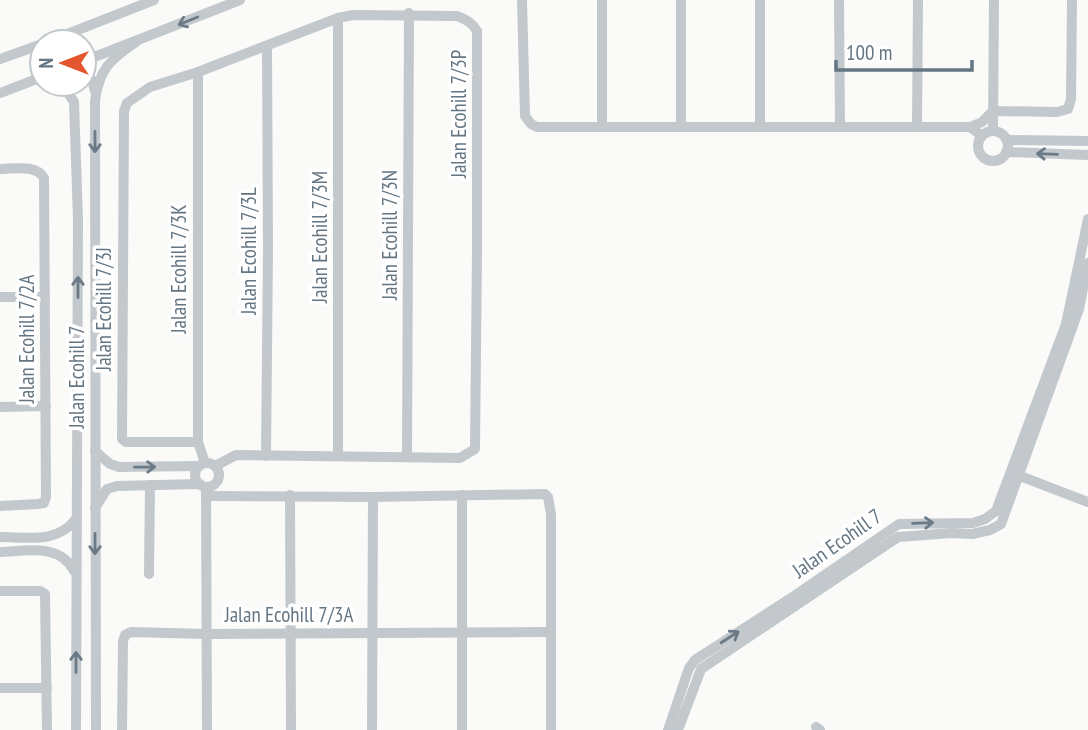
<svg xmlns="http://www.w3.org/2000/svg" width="1088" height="730" font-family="'PT Sans Narrow',sans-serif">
  <rect width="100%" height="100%" fill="#fafaf8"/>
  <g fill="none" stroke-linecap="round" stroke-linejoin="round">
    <g stroke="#c3c8cc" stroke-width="10">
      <polyline points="522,0 525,116 531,124 537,127 760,127"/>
      <polyline points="681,0 681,127"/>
      <polyline points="760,0 760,127 970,127 982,136"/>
      <polyline points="839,0 840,127"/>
      <polyline points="47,42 154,0"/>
      <polyline points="0,59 42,44"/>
      <polyline points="84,61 240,0"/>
      <polyline points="198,72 198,442 205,463"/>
      <polyline points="84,76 92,80 95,91"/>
      <polyline points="62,84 74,102 78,220 76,730"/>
      <polyline points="0,93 42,77"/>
      <polyline points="917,126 918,0"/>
      <polyline points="602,127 602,0"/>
      <polyline points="970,127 982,122 993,111 1057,112 1068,109 1071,99 1072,0"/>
      <polyline points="993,131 994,0"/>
      <circle cx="993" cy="146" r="15"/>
      <polyline points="1007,140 1088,141"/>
      <polyline points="1006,152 1088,155"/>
      <path d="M0,169C14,169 36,164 44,178L46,497L44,503L38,504L0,506"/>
      <polyline points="0,297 45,297"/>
      <polyline points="0,407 46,406"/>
      <path d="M198,442H126L122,439L124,111L127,103L150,87L198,72L338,18L353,15L457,16C466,19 473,23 477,31V252L475,449L460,458L236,455L215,466"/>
      <polyline points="95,451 110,464 119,467 199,466"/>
      <polyline points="266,456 268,249 267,46"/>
      <polyline points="338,456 338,18"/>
      <polyline points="407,457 409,13"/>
      <circle cx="207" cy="475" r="12"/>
      <polyline points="1020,476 1088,502"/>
      <polyline points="206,487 207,730"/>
      <polyline points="290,495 291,730"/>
      <polyline points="207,496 373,497 545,494 548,497 551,514 551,730"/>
      <polyline points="95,508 107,489 117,486 200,484"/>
      <path d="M0,537C28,537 57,544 76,519"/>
      <path d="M0,552C27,551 60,543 74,571"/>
      <polyline points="149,574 150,485"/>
      <polyline points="0,591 40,591 45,594 47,730"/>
      <polyline points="0,688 47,688"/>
      <polyline points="816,727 820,730"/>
      <path d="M96,730L95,101C99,69 110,60 136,42"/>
      <polyline points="122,730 123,641 125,635 131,632 207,634 550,632"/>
      <polyline points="372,730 373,497"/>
      <polyline points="462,730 462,495"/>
      <polyline points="668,730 689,668 695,660 791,598 899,524 973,523 985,519 996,511 1066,324 1088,219"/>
      <polyline points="678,730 701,669 898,537 952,533 972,534 990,530 1001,524 1079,309 1088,263"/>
    </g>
  </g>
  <defs><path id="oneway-shaft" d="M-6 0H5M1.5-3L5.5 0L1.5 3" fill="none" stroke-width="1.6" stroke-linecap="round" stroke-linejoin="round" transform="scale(1.75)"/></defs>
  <g stroke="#6a7a87">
    <use href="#oneway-shaft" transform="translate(188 21) rotate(158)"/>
    <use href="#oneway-shaft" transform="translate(95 142) rotate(90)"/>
    <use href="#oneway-shaft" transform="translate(1047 154) rotate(-178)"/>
    <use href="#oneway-shaft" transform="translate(78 287) rotate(-90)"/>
    <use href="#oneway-shaft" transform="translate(145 467) rotate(-1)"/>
    <use href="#oneway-shaft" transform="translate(923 523) rotate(-2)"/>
    <use href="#oneway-shaft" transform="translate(95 544) rotate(90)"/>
    <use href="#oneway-shaft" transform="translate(730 637) rotate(-33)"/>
    <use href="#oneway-shaft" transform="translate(76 662) rotate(-90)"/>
  </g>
  <g text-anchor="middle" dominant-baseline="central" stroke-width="7" stroke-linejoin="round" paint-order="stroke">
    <g font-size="21" fill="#657683" stroke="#fff">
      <text transform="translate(458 114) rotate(-90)">Jalan Ecohill 7/3P</text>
      <text transform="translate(389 235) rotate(-90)">Jalan Ecohill 7/3N</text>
      <text transform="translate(319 237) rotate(-90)">Jalan Ecohill 7/3M</text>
      <text transform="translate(248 251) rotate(-90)">Jalan Ecohill 7/3L</text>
      <text transform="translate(178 269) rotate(-90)">Jalan Ecohill 7/3K</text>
      <text transform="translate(103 309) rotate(-90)">Jalan Ecohill 7/3J</text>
      <text transform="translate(26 339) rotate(-90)">Jalan Ecohill 7/2A</text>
      <text transform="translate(76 377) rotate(-90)">Jalan Ecohill 7</text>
      <text transform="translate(837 543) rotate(-35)">Jalan Ecohill 7</text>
      <text x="289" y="614">Jalan Ecohill 7/3A</text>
    </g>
  </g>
  <g transform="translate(63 63) rotate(270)"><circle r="33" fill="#ffffff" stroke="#c1c8cd" stroke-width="2"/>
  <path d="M0-5L12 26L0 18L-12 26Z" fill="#e4572e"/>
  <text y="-10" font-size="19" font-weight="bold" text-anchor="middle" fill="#657683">N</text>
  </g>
  <path d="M836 60v10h136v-10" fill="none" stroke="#657683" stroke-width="3.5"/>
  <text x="846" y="60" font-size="21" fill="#657683" stroke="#ffffff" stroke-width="5" paint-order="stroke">100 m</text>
</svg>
